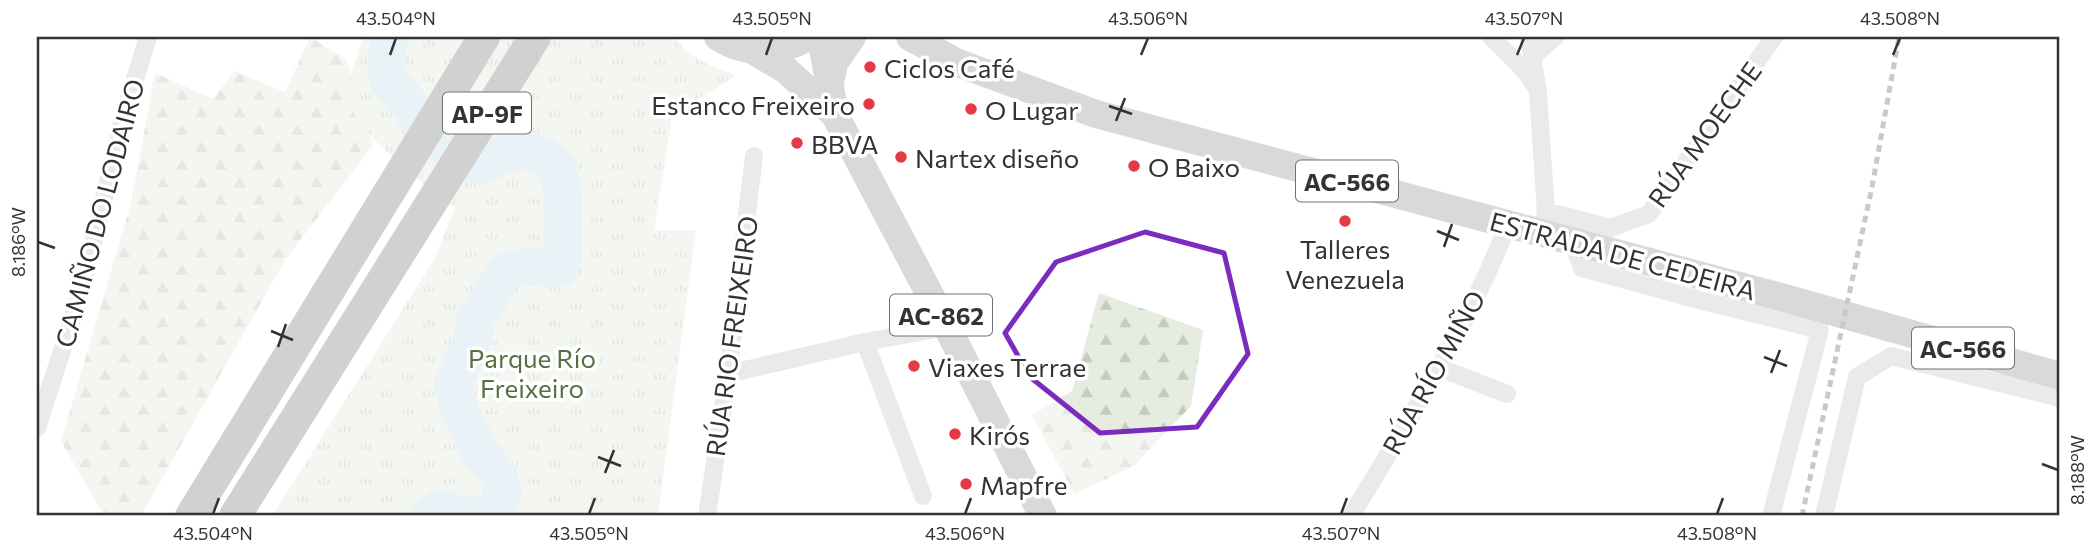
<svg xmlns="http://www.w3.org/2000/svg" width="2097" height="553" font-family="Commissioner,sans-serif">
  <defs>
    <pattern id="forest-firs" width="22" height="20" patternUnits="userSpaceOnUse" patternTransform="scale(1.75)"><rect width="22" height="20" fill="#e6ecdf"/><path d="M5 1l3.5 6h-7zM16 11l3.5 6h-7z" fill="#c6cbc0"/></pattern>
    <pattern id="park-tufts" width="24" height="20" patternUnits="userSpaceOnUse" patternTransform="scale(1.75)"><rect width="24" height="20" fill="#e6ecdf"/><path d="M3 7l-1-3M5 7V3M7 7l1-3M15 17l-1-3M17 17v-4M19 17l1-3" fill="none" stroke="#c6cbc0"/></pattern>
  </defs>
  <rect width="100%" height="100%" fill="#fff"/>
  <g fill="url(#forest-firs)">
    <polygon points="310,37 346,59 373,145 285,260 141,516 104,516 61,441 131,203 155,73 213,99 234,71 285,92"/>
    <polygon points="1099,293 1203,330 1191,406 1134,466 1074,494 1032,415 1072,391"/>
  </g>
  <path fill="url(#park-tufts)" d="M363,37H675C690,60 711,66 736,75L672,117L654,230H696L658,516H272L434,260L455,208C415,176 366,143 344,95Z"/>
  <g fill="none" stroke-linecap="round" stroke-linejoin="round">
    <g stroke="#cfe2ee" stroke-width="38">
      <polyline points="391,37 387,52 388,80 408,103 432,138 467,162 482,166 499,156 525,150 545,157 558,169 563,195 564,251 560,268 525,267 506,271 475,320 474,336 453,384 459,408 480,453 498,474 503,492 496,509 474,516"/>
      <polyline points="429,516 441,508 460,516"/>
    </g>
    <g stroke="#d0d0d0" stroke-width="18">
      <polyline points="1491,37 1526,72 1535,86"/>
      <polyline points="1529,37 1538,92 1546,213 1543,224"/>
      <polyline points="1532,57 1555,37"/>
      <polyline points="1546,213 1558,214 1610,228 1649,214 1774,37"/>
      <polyline points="1572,241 1582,268 1695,299 1820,330 1771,516"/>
      <polyline points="865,342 923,496"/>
      <polyline points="1440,368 1507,394"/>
      <polyline points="728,374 865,342 947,327"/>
      <polyline points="37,428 82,289 124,115 148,37"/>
      <polyline points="707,516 728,374 754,156"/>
      <path d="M1351,516C1408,421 1468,328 1508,224"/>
      <polyline points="1824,516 1857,377 1891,356 2060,398"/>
    </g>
    <g stroke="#ababab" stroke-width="28">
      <path d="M718,37C748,56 779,53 809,37"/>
      <polyline points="825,37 823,48 835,115 947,327 1043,516"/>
      <polyline points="910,37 958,63 1096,114 1792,300 2060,376"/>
      <polyline points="754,51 786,70 835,115"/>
      <polyline points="830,82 834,63 852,37"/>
    </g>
    <g stroke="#9a9a9a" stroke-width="32">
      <polyline points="191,516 484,37"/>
      <polyline points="235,516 535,37"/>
    </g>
    <polyline stroke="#888" stroke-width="5" stroke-dasharray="7 5" stroke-linecap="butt" points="1802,516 1872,187 1899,37"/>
  </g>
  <path d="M0 0H2097V553H0ZM1145,232L1224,253L1248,354L1197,427L1100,433L1030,377L1005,333L1056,262Z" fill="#fff" fill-opacity=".55" fill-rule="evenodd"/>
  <path fill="none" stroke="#7b2cbf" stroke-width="5" stroke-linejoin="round" d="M1145,232L1224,253L1248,354L1197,427L1100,433L1030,377L1005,333L1056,262Z"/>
  <path fill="none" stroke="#333" stroke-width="2.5" d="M390,55L396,38M766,55L772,38M1141,55L1148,38M1517,55L1524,38M1893,55L1900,38M1109,106L1132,114M1116,121L1125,98M1437,231L1459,240M38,242L55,248M1444,247L1452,224M271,331L293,340M278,347L286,324M1764,357L1787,366M1771,373L1780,350M598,457L621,466M2042,464L2058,470M605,473L614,450M213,514L219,498M589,514L595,498M965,514L971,498M1341,514L1347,498M1717,514L1723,498"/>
  <g fill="#e63946" stroke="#fff" stroke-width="2.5">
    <circle cx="870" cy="67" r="7"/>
    <circle cx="869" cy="104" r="7"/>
    <circle cx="971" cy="109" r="7"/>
    <circle cx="797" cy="143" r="7"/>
    <circle cx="901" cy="157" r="7"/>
    <circle cx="1134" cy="166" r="7"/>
    <circle cx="1345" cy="221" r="7"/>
    <circle cx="914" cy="366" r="7"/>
    <circle cx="955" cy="434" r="7"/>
    <circle cx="966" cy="484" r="7"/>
  </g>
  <g text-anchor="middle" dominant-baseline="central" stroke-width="7" stroke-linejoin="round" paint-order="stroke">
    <g fill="#fff" stroke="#707070" stroke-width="2">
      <rect x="443" y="92.5" width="88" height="41" rx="5"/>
      <rect x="1296" y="160.5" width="102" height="41" rx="5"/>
      <rect x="890" y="294.5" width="102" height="41" rx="5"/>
      <rect x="1912" y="327.5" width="102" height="41" rx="5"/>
    </g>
    <g font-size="24" font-weight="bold" fill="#333">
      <text x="487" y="113">AP-9F</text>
      <text x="1347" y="181">AC-566</text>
      <text x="941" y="315">AC-862</text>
      <text x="1963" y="348">AC-566</text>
    </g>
    <g font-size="26" fill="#333" stroke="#fff" text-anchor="start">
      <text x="884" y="67">Ciclos Café</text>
      <text x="855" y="104" text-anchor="end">Estanco Freixeiro</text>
      <text x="985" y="109">O Lugar</text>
      <text x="811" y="143">BBVA</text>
      <text x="915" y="157">Nartex diseño</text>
      <text x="1148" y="166">O Baixo</text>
      <text x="1345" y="248" text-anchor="middle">Talleres<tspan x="1345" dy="30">Venezuela</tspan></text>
      <text x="928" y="366">Viaxes Terrae</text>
      <text x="969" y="434">Kirós</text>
      <text x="980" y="484">Mapfre</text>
    </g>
    <g font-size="26" fill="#333" stroke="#fff">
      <text transform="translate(1704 134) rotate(-54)">RÚA MOECHE</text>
      <text transform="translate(99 213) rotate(-75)">CAMIÑO DO LODAIRO</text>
      <text transform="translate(1623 255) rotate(15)">ESTRADA DE CEDEIRA</text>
      <text transform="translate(731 336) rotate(-82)">RÚA RIO FREIXEIRO</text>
      <text transform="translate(1433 372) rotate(-61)">RÚA RÍO MIÑO</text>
    </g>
    <g font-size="26" fill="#56703f" stroke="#fff">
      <text x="532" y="357">Parque Río<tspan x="532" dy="30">Freixeiro</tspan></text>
    </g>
  </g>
  <rect width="2097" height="553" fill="none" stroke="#ffffff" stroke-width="77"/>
  <rect x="38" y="38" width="2020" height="476" fill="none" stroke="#333" stroke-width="2.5"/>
  <g font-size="18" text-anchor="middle" fill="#333">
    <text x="396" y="25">43.504°N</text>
    <text x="772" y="25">43.505°N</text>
    <text x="1148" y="25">43.506°N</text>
    <text x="1524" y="25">43.507°N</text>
    <text x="1900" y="25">43.508°N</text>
    <text transform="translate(19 242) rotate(-90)" y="6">8.186°W</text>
    <text transform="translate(2078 470) rotate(-90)" y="6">8.188°W</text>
    <text x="213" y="540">43.504°N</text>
    <text x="589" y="540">43.505°N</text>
    <text x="965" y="540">43.506°N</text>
    <text x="1341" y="540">43.507°N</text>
    <text x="1717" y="540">43.508°N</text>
  </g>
</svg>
